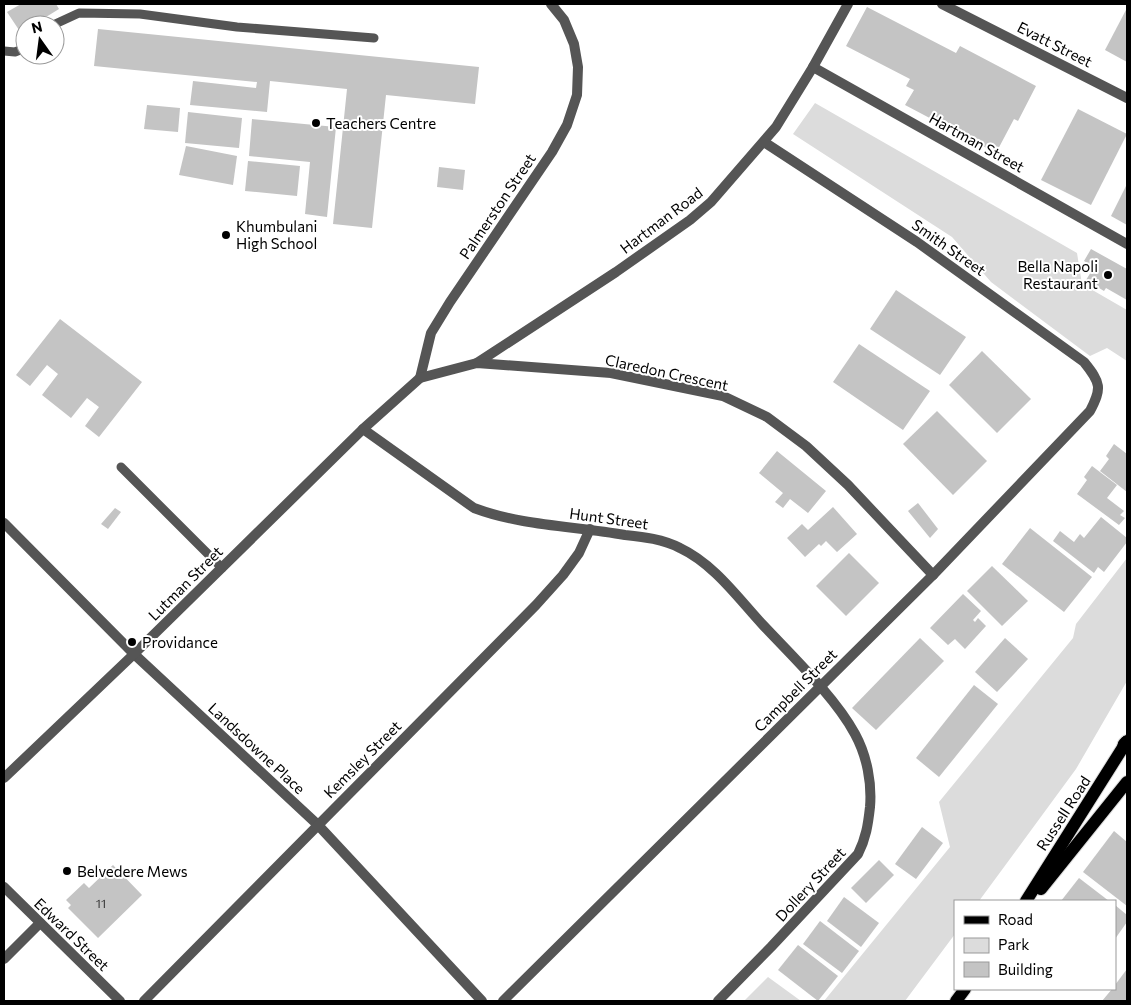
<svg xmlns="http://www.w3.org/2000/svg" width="1131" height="1005" font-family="Commissioner,sans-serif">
  <rect width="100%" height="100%" fill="#fff"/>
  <g fill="#dcdcdc">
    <polygon points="815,103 1077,253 1082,284 1127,310 1127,361 1107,348 1090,356 991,282 952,237 793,134"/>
    <polygon points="1127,558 1127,681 1076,769 979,901 955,901 955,934 905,1001 824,1001 950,847 939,802 1073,638 1076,624"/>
    <polygon points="768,977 801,1001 744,1001"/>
  </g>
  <g fill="#c4c4c4">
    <polygon points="21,4 56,4 59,9 33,25 25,25 25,30 21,33 7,12"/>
    <polygon points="867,7 956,53 960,46 1036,86 1018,121 1014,119 996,153 905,105 914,90 906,86 910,79 846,46"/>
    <polygon points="1127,8 1127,62 1105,50"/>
    <polygon points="98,29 479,67 475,104 386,95 372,228 333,224 347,89 270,81 267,112 190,105 193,81 256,88 257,82 94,66"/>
    <polygon points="147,105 180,108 178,132 144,129"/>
    <polygon points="1078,109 1127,134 1091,205 1041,180"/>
    <polygon points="188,112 242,118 239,148 185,143"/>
    <polygon points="252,119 336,127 327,217 305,214 310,162 249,156"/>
    <polygon points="186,146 237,156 233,185 179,175"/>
    <polygon points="248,161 300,166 297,196 245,191"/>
    <polygon points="439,167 465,170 463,190 437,187"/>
    <polygon points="1127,184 1127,225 1111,216"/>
    <polygon points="1091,249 1127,269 1127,300 1106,288 1104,291 1086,280 1094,267 1084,261"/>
    <polygon points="896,290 966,337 940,375 870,329"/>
    <polygon points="60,319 142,382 99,437 85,426 99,407 87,398 71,418 42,395 58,374 47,365 30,386 16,375"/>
    <polygon points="859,344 930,391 903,430 833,382"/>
    <polygon points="982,351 1031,399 997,433 949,385"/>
    <polygon points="937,411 987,461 953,495 903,444"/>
    <polygon points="1114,444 1127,454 1127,492 1100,471 1109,459 1106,456"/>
    <polygon points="777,451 826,491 808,513 790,499 783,508 775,502 783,493 759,473"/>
    <polygon points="1092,466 1117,485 1107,498 1124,511 1120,515 1125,518 1119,525 1077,494 1087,480 1084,477"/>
    <polygon points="918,503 938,529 930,538 908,511"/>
    <polygon points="833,507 857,534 837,552 826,541 821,546 819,544 805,557 787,538 802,524 808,530"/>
    <polygon points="115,508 121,512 108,529 101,524"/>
    <polygon points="1101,517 1127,538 1127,542 1104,572 1098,567 1094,573 1053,541 1060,531 1074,542 1080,534 1084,538"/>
    <polygon points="1030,528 1092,577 1064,612 1002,564"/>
    <polygon points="849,553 879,583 846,616 816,586"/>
    <polygon points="992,566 1028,601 1002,626 967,591"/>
    <polygon points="963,594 981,611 973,620 975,622 978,618 986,626 965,649 955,639 948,645 930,628"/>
    <polygon points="920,638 944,661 876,730 852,708"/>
    <polygon points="1005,638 1028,659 997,692 975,672"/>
    <polygon points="974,685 998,704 939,777 916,758"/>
    <polygon points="922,827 943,843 916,879 895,864"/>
    <polygon points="1114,831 1127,842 1127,906 1083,872"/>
    <polygon points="879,860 894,875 866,903 851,888"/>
    <polygon points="113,865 142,895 98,938 68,908 71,905 66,900 84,883 89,888"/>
    <polygon points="1079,878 1109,901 1061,901"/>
    <polygon points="844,897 879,923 861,947 827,921"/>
    <polygon points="1115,905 1127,915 1127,922 1115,939"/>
    <polygon points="820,921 859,951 842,973 803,944"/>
    <polygon points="798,945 838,976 818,1001 778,970"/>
    <polygon points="1127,969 1127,1001 1102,1001 1112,989 1115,989 1115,985"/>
  </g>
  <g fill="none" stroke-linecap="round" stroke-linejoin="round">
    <defs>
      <g id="primary">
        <polyline points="1041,889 1127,782"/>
        <polyline points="1026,901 1127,741"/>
        <polyline points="956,1001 965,989"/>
      </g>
      <polyline id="motorway" points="1125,745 1127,743"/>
    </defs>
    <use href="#primary" stroke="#dbdbdb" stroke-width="14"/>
    <use href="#motorway" stroke="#dbdbdb" stroke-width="17"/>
    <g stroke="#555" stroke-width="9">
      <polyline points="53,25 79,13 140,14 237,27 374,38"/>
      <polyline points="4,51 15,52 25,48"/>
      <polyline points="121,467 222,568"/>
    </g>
    <g stroke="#555" stroke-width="10">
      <polyline points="942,4 1127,98"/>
      <polyline points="813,67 1127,244"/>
      <polyline points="477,363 616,272 690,220 711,202 776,127 813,67 848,4"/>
      <polyline points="420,378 431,333 450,302 552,152 567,125 577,95 578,67 574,44 564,20 551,4"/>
      <path d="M363,429L474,508C522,526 575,526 625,535C644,537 663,539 680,548C714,564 738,598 763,625C792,656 835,697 855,734C867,756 872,783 870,807C868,825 866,838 858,854L771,947L718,1001"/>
      <polyline points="4,523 134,654 318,825 482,1001"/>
      <polyline points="4,778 134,654 363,429 420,378 477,363 611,373 723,396 767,417 806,446 848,485 933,575"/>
      <polyline points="4,887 120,1001"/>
      <polyline points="4,959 40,923"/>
      <polyline points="144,1001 536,605 563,575 579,553 590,529"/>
      <path d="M503,1001L933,575L1090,411C1102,388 1101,383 1084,362L917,242L764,142"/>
    </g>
    <use href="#primary" stroke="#000" stroke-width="12"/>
    <use href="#motorway" stroke="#000" stroke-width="15"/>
  </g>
  <g fill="#000" stroke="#fff" stroke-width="2">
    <circle cx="316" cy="123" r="5"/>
    <circle cx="226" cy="235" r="5"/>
    <circle cx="1108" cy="275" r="5"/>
    <circle cx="132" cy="642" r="5"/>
    <circle cx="67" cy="871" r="5"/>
  </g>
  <g text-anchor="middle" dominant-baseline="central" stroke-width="4" stroke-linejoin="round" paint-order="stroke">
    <g font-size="12" fill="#313131">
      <text x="101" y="903">11</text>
    </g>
    <g font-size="15" fill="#000" stroke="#fff">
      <text transform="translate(1055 44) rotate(27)">Evatt Street</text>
      <text transform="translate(977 142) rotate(29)">Hartman Street</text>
      <text transform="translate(497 206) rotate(-56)">Palmerston Street</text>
      <text transform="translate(661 220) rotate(-37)">Hartman Road</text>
      <text transform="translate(949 247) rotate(35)">Smith Street</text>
      <text transform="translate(667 372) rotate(12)">Claredon Crescent</text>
      <text transform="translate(609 518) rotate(8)">Hunt Street</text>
      <text transform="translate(185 583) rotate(-45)">Lutman Street</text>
      <text transform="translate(795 690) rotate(-45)">Campbell Street</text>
      <text transform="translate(257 748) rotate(43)">Landsdowne Place</text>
      <text transform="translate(362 759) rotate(-45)">Kemsley Street</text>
      <text transform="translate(1063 813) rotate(-57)">Russell Road</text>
      <text transform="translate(810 884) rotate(-47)">Dollery Street</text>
      <text transform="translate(72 934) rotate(44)">Edward Street</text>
    </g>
    <g font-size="15" fill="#000" stroke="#fff" text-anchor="start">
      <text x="326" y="123">Teachers Centre</text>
      <text x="236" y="226">Khumbulani<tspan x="236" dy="17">High School</tspan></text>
      <text x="1098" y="266" text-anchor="end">Bella Napoli<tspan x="1098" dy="17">Restaurant</tspan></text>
      <text x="142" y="642">Providance</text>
      <text x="77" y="871">Belvedere Mews</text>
    </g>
  </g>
  <rect width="1131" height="1005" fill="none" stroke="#000000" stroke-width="10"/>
  <rect x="954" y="900" width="162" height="90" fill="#ffffff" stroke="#999999"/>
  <rect x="964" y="916" width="25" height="8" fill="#000000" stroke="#999999"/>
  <text x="998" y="925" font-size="15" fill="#000000">Road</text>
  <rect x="964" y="938" width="25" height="15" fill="#dcdcdc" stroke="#999999"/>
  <text x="998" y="950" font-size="15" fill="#000000">Park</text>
  <rect x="964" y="962" width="25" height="15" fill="#c4c4c4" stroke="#999999"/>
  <text x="998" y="975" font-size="15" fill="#000000">Building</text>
  <g transform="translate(40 40) rotate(346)"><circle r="24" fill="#ffffff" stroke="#999999"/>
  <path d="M0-4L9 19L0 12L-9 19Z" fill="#000000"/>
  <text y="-8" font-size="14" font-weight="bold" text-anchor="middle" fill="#000000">N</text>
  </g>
</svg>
